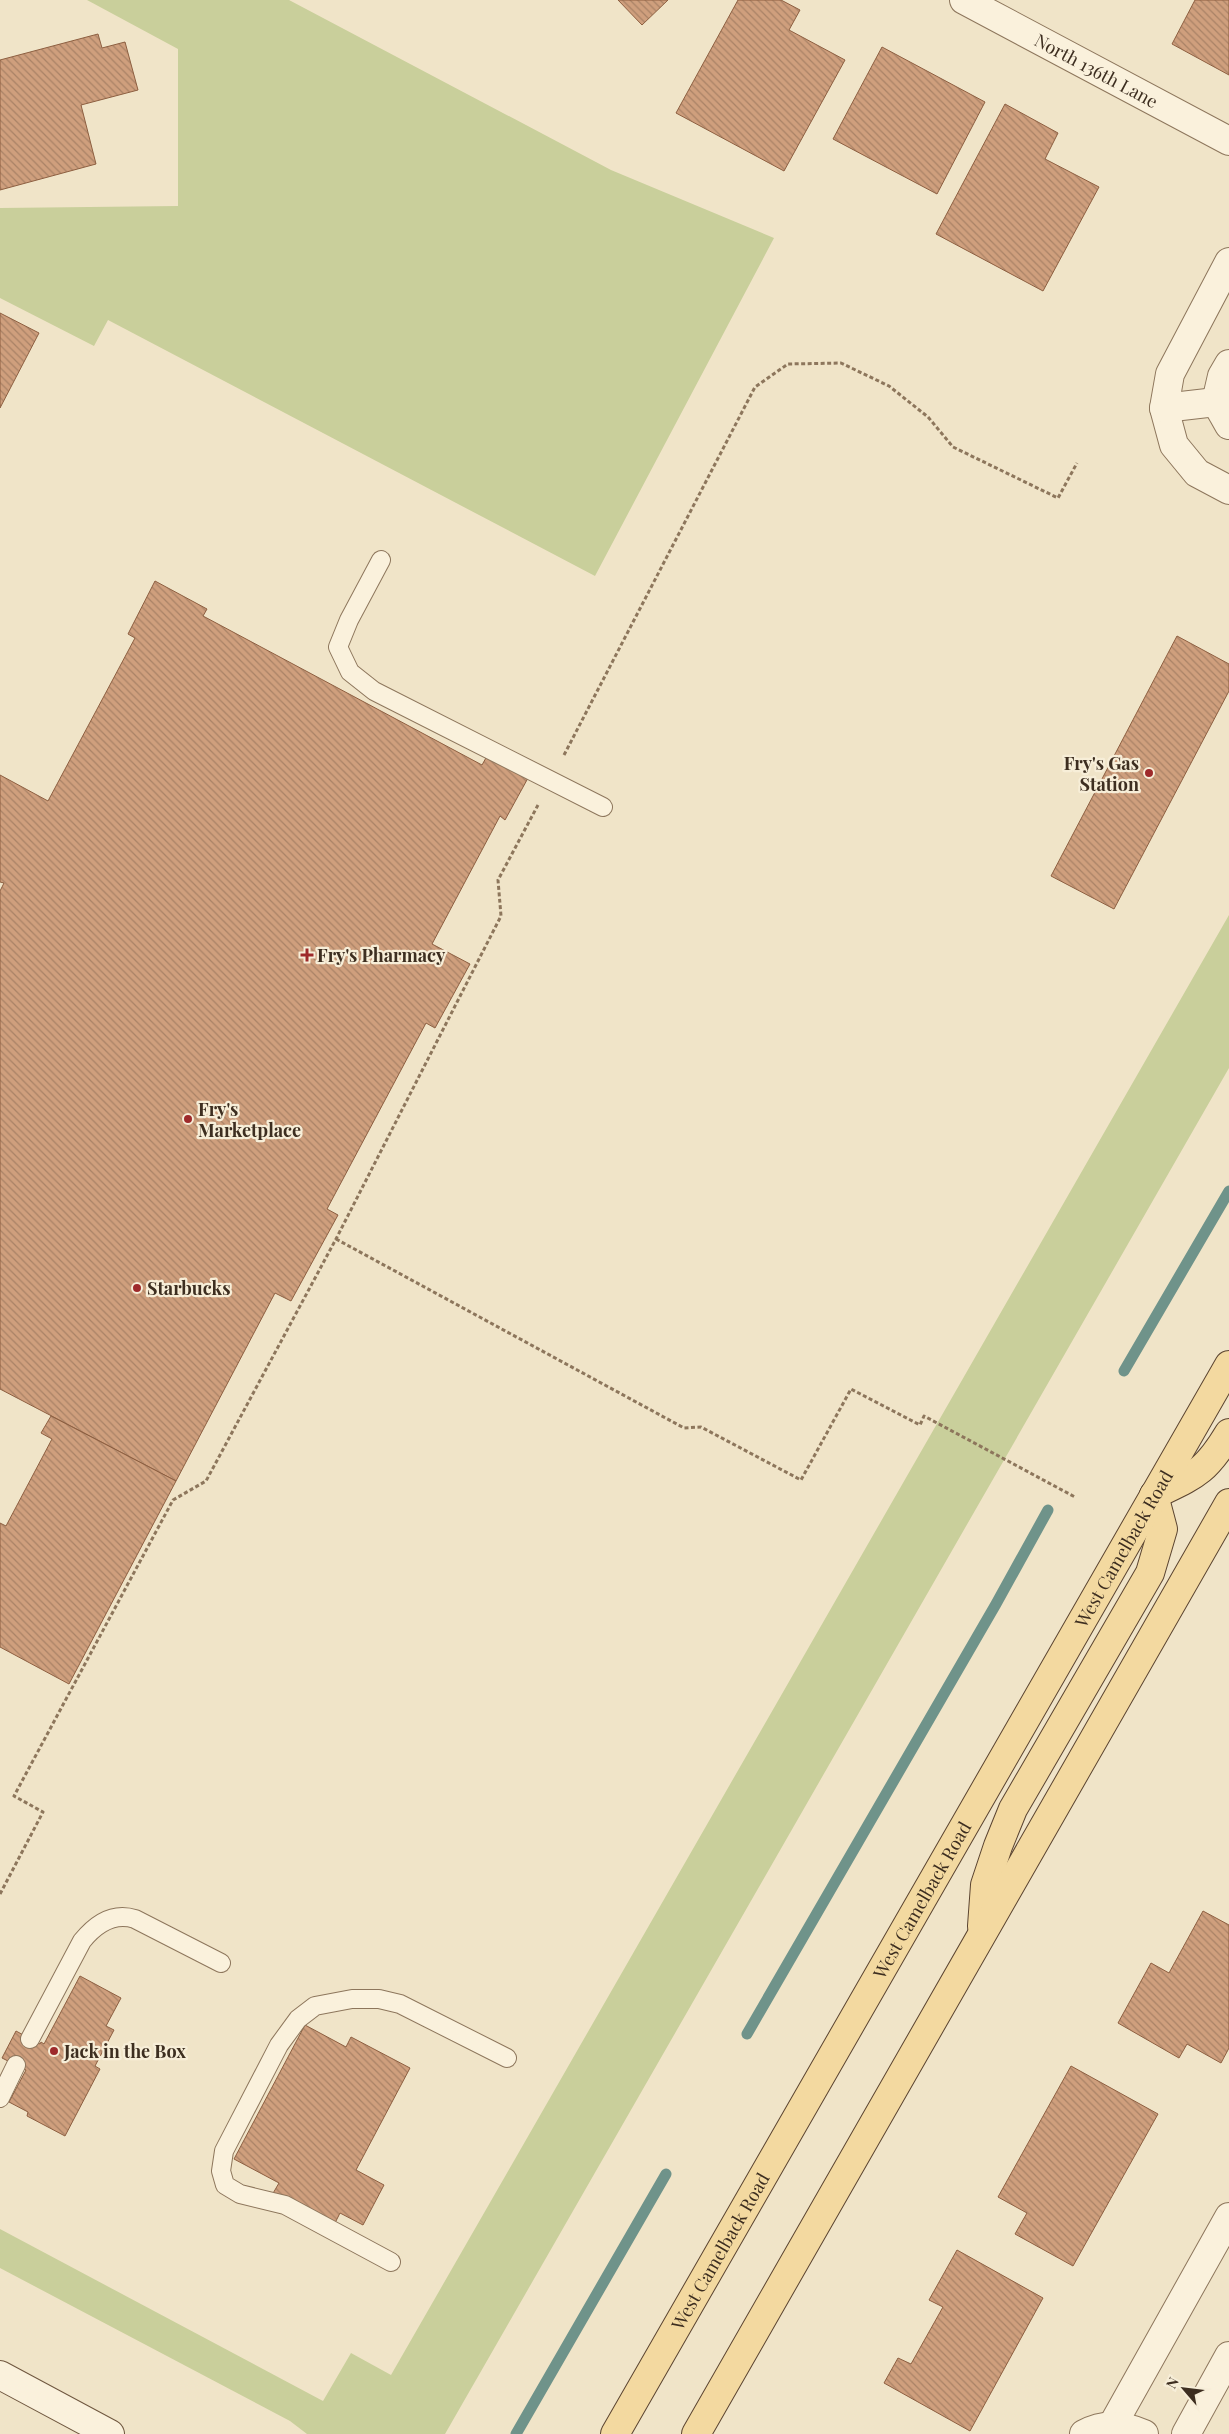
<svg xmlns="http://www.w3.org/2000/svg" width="1229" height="2434" font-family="'Playfair Display',serif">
  <defs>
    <pattern id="building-back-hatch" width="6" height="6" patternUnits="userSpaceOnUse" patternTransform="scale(1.25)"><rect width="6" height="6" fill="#cf9f7d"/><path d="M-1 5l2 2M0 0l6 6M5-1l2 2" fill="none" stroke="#a98266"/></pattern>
  </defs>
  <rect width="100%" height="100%" fill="#f0e4c8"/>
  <g fill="#c9cf9b">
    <polygon points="87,0 289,0 611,170 774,238 595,576 108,320 94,346 0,298 0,208 178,206 178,49"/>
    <polygon points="1229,915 1229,1068 445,2434 307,2434 290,2421 0,2268 0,2229 323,2401 351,2353 391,2375"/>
  </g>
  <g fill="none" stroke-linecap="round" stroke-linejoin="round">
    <g stroke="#6f938a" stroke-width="11">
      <polyline points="1124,1371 1229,1191"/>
      <polyline points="747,2034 996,1604 1048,1510"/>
      <polyline points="516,2434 666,2174"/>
    </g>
  </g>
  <g fill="url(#building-back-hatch)" stroke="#8d5f41">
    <polygon points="618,0 668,0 642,25"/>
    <polygon points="738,0 781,0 800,10 789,30 845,60 784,171 676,113"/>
    <polygon points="1195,0 1229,0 1229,75 1172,44"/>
    <polygon points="98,34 102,48 125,42 138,90 81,105 96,164 0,190 0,60"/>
    <polygon points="882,47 985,102 937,194 833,139"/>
    <polygon points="1005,104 1058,133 1045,159 1099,187 1043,291 936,234"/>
    <polygon points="0,313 39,333 0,408"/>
    <polygon points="155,581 207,609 203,616 482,765 487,756 528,778 505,820 500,816 432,944 470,964 435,1028 426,1023 327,1209 338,1215 291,1301 275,1293 176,1481 0,1389 0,891 4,883 0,882 0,775 48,801 135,638 128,634"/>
    <polygon points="1177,636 1229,664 1229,691 1114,909 1051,876"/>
    <polygon points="51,1416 176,1481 69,1684 0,1647 0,1523 6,1526 52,1439 41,1433"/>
    <polygon points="1203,1911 1229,1925 1229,2048 1221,2063 1187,2044 1179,2058 1118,2023 1151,1963 1169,1973"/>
    <polygon points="80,1976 121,1998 106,2026 114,2030 95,2066 100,2069 65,2136 27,2116 28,2112 9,2102 26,2070 2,2058 16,2031 40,2044 41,2042 44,2044"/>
    <polygon points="305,2025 346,2047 351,2037 410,2068 356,2170 384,2185 363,2225 340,2213 333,2227 272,2195 279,2183 234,2159"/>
    <polygon points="1071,2066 1158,2114 1073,2266 1015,2234 1027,2213 998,2197"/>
    <polygon points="957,2250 1043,2298 970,2431 884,2383 898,2358 911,2364 943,2307 929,2300"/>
  </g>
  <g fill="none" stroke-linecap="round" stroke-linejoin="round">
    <defs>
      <g id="lane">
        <polyline points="381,560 349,620 338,647 350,672 374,691 603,807"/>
        <path d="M30,2039L82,1941C95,1925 113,1912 135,1919L221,1963"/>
        <polyline points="0,2098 16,2065"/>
        <polyline points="391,2262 285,2205 240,2194 225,2185 221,2171 224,2151 279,2045 298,2019 315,2006 352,1999 379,1999 400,2004 507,2058"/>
      </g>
      <g id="street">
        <path id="s1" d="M964,0L1229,141"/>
        <polyline points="1229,262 1170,374 1164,408 1174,445 1197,473 1229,490"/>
        <polyline points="1216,402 1222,376 1229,364"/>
        <polyline points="1216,402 1229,425"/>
        <polyline points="1164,408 1216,402"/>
        <polyline points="1112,2426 1229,2217"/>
        <path d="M1084,2434C1104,2423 1124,2425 1144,2434"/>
        <polyline points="1186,2434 1229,2356"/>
      </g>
      <polyline id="secondary" points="0,2375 110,2434"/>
      <g id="primary">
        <path d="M1154,1495C1195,1475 1205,1473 1229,1433"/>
        <polyline points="982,1926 985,1885 998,1846 1013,1809 1150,1573 1163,1529 1154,1495"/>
        <path id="s2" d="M615,2434L1229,1365"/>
        <polyline points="696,2434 1229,1503"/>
      </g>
    </defs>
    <use href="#lane" stroke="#8d765c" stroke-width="20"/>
    <use href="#street" stroke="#8d765c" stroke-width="30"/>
    <use href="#secondary" stroke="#6f573f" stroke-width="30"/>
    <use href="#primary" stroke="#5b4430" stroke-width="30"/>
    <g stroke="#8d765c" stroke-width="3" stroke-dasharray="4 2.5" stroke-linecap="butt">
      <polyline points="564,755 755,387 788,364 841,363 889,386 928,417 953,447 1058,498 1077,463"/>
      <polyline points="336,1239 684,1428 701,1427 801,1480 851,1389 920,1425 924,1416 1075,1497"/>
      <polyline points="0,1894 43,1812 14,1796 173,1500 206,1481 336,1239 501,916 498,880 538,805"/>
    </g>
    <use href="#lane" stroke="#faf1dc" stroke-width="18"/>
    <use href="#street" stroke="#faf1dc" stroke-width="28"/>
    <use href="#secondary" stroke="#faf1dc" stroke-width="28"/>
    <use href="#primary" stroke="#f3d9a0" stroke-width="28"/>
  </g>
  <g fill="#9e2a2b" stroke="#f7eed8" stroke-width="2">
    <circle cx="1149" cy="773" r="5"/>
    <path d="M304.5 947.5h5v5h5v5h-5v5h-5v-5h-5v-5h5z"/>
    <circle cx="188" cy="1119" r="5"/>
    <circle cx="137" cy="1288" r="5"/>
    <circle cx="54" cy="2051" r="5"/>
  </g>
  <g text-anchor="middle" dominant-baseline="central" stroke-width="4.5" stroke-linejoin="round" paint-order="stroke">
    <g font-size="18" fill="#3d2e20" stroke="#f7eed8">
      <text stroke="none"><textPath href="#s1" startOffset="150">North 136th Lane</textPath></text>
      <text stroke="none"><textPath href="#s2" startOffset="1021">West Camelback Road</textPath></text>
      <text stroke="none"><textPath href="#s2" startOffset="616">West Camelback Road</textPath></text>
      <text stroke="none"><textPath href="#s2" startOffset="211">West Camelback Road</textPath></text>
    </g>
    <g font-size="18" font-weight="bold" fill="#3d2e20" stroke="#f7eed8" text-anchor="start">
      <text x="1139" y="763" text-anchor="end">Fry's Gas<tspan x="1139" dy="21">Station</tspan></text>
      <text x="317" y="955">Fry's Pharmacy</text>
      <text x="198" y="1109">Fry's<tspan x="198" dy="21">Marketplace</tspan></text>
      <text x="147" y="1288">Starbucks</text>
      <text x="64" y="2051">Jack in the Box</text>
    </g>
  </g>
  <g transform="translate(1184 2389) rotate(298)" stroke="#f7eed8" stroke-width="4" paint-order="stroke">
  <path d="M0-4L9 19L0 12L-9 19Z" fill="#3d2e20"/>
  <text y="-8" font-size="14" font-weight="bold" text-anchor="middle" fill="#3d2e20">N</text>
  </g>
</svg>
